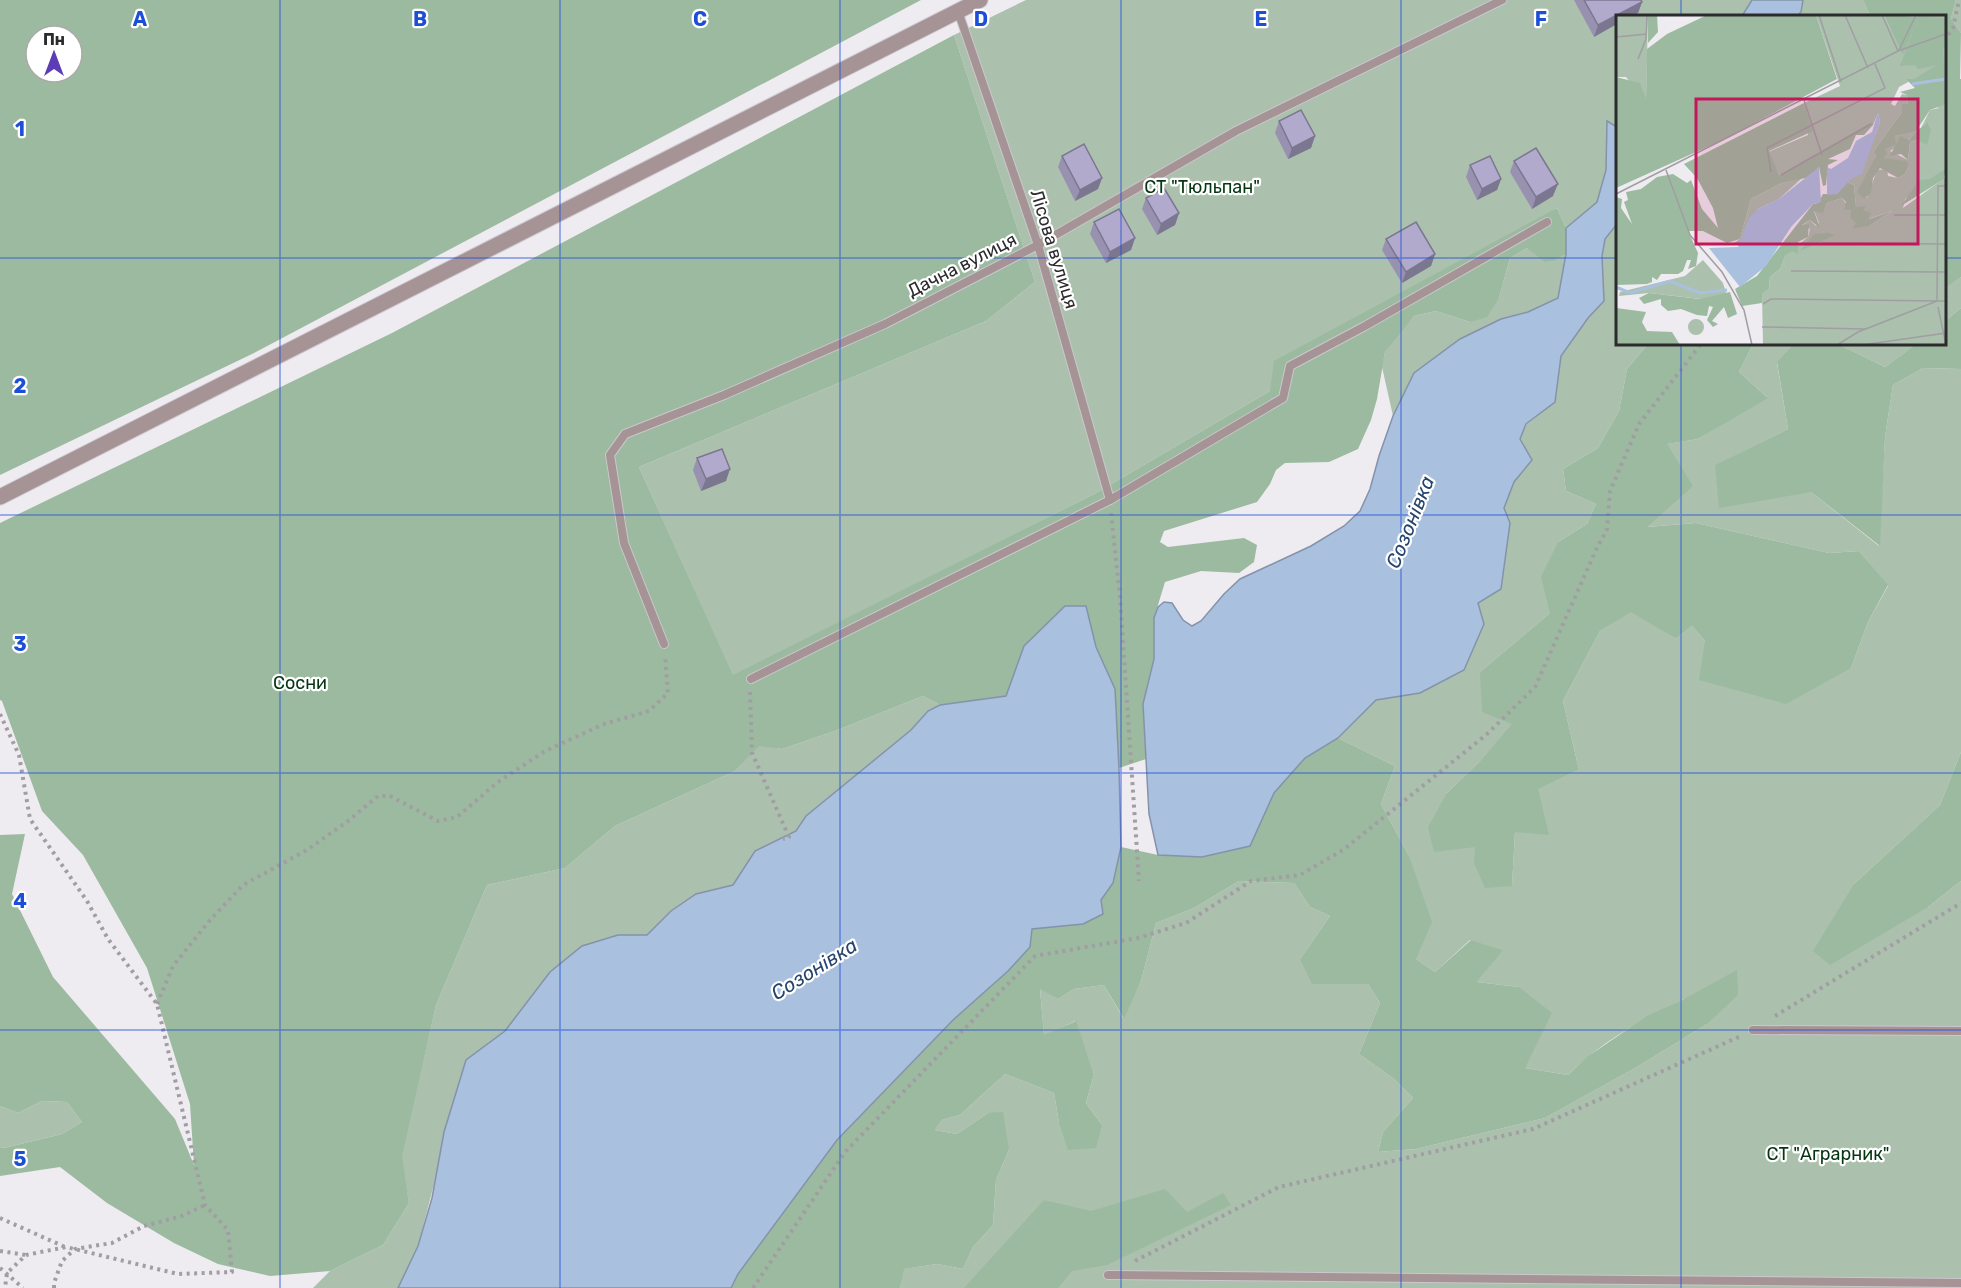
<svg xmlns="http://www.w3.org/2000/svg" width="1961" height="1288" font-family="Rubik,sans-serif">
  <rect width="100%" height="100%" fill="#eeebf1"/>
  <g fill="#abc0ad">
    <polygon points="1026,0 1752,0 1742,16 1618,16 1617,127 1607,121 1606,170 1597,202 1566,228 1557,208 1270,391 1096,493 733,676 639,467 986,321 1035,282 954,35"/>
    <polygon points="1803,0 1863,0 1870,16 1797,16 1801,12"/>
    <polygon points="1956,0 1961,0 1961,33 1951,18"/>
    <path d="M1617,224L1618,344H1648L1627,369L1619,411L1598,448L1563,469L1566,491L1596,504L1587,524L1558,542L1550,613L1480,672L1513,724L1479,762L1447,793L1475,847L1512,885L1515,832L1537,789L1579,770L1563,701L1600,631L1631,611L1676,639L1692,626L1705,641L1851,668L1868,622L1888,586L1859,551L1829,553L1696,523L1646,527L1666,444L1698,439L1767,397L1739,372L1753,344H1793L1777,363L1788,429L1716,465L1811,492L1879,546L1885,437L1893,385L1923,368L1961,369V752L1940,805L1854,884L1928,907L1961,881V1288H900L903,1269L937,1264L963,1269L973,1247L993,1225L996,1180L1009,1150L988,1113L957,1134L935,1130L942,1120L960,1115L1005,1074L1054,1093L1059,1123L1102,1125L1086,1103L1094,1074L1075,1021L1044,1036L1040,988L1058,999L1074,989L1104,985L1123,1018L1141,981L1156,923L1194,908L1239,881L1294,883L1310,907L1330,916L1300,959L1368,984L1380,1003L1359,1054L1394,1079L1413,1098L1383,1132L1378,1152L1416,1149L1545,1118L1637,1067L1707,1024L1684,999C1642,1019 1601,1042 1568,1075L1525,1068L1519,987L1477,982L1502,950L1470,940L1435,972L1416,959L1409,856L1381,804L1395,766L1338,738L1376,700L1420,693L1478,603L1504,508L1514,482L1532,460L1520,439L1526,425L1555,402L1561,356L1588,318L1604,301L1602,256L1605,239Z"/>
    <polygon points="1527,248 1556,260 1566,254 1558,298 1528,312 1501,319 1414,373 1393,416 1382,367 1385,352 1397,335 1414,316 1436,311 1470,322 1499,298 1510,258"/>
    <polygon points="1961,277 1961,308 1945,321 1944,288"/>
    <polygon points="1838,344 1916,344 1885,367"/>
    <polygon points="923,696 940,705 928,711 911,730 806,816 796,831 755,851 733,885 696,894 671,911 647,935 618,935 550,972 505,1031 466,1060 418,1246 398,1288 313,1288 330,1271 383,1245 409,1203 401,1156 436,1005 487,885 565,868 615,826 735,771 759,745 782,749 835,731"/>
    <polygon points="42,1101 67,1102 82,1122 62,1134 4,1148 0,1147 0,1106 18,1113"/>
  </g>
  <g fill="#9cba9f" fill-rule="evenodd">
    <path d="M0,0H921L252,354L0,475ZM36,36H72V72H36Z"/>
    <polygon points="1863,0 1956,0 1951,18 1961,33 1960,79 1961,79 1961,277 1945,288 1944,16 1870,16"/>
    <polygon points="954,35 1035,282 986,321 639,467 733,675 1096,493 1270,391 1274,361 1557,208 1566,228 1566,254 1556,260 1545,262 1527,248 1510,258 1499,298 1487,317 1470,322 1436,311 1414,316 1385,352 1377,399 1371,420 1358,449 1329,462 1285,463 1276,470 1270,484 1257,502 1164,531 1160,542 1168,547 1244,538 1257,545 1254,562 1239,573 1201,571 1165,582 1154,618 1154,659 1143,704 1146,759 1119,768 1115,689 1096,647 1086,606 1024,646 1006,696 940,705 923,696 835,731 782,749 759,746 735,771 615,826 565,868 487,885 436,1005 402,1156 409,1203 383,1245 330,1271 270,1276 218,1264 174,1243 107,1203 60,1167 0,1176 0,1147 4,1148 62,1134 82,1122 67,1102 42,1101 18,1113 0,1106 0,835 25,834 12,894 53,977 175,1119 194,1165 190,1104 147,968 83,855 42,811 2,701 0,700 0,523 392,333"/>
    <polygon points="1961,308 1961,369 1923,368 1893,385 1885,437 1880,546 1811,492 1719,508 1715,465 1788,429 1777,362 1793,344 1838,344 1885,367 1916,344 1944,344 1945,321"/>
    <polygon points="1648,344 1753,344 1739,372 1768,398 1698,439 1667,444 1693,486 1647,527 1696,523 1829,553 1859,551 1888,585 1868,622 1851,668 1786,704 1699,680 1705,641 1692,626 1676,639 1631,612 1600,631 1563,701 1579,770 1538,789 1549,835 1515,832 1512,886 1485,888 1474,863 1475,847 1434,852 1428,827 1447,793 1479,762 1512,724 1482,712 1480,672 1550,613 1541,577 1558,542 1587,524 1596,504 1566,491 1563,469 1598,448 1619,411 1627,369"/>
    <polygon points="1338,738 1395,766 1381,804 1409,856 1432,922 1416,959 1435,972 1471,940 1503,950 1477,982 1519,987 1552,1013 1525,1068 1568,1075 1587,1057 1647,1016 1684,999 1737,970 1738,995 1707,1024 1637,1067 1545,1118 1416,1149 1378,1152 1383,1132 1413,1098 1394,1079 1359,1054 1380,1003 1368,984 1312,984 1300,959 1330,916 1310,907 1294,883 1239,881 1194,908 1156,923 1141,981 1124,1019 1104,985 1074,989 1058,999 1040,989 1044,1035 1076,1021 1094,1074 1086,1103 1102,1125 1096,1148 1068,1150 1059,1123 1054,1093 1005,1074 960,1115 942,1120 935,1130 957,1134 988,1113 1003,1112 1009,1150 996,1180 993,1225 973,1247 963,1269 937,1264 904,1269 900,1288 731,1288 738,1274 837,1140 953,1020 1008,971 1030,947 1032,929 1083,924 1113,883 1121,847 1158,855 1249,846 1273,793 1305,758"/>
    <polygon points="1961,752 1961,881 1928,907 1830,965 1813,951 1854,884 1940,805"/>
    <polygon points="1165,1189 1187,1212 1223,1193 1231,1205 1107,1265 1072,1271 1058,1288 964,1288 1044,1200 1091,1211"/>
  </g>
  <g fill="#aac0df" stroke="#8493aa" stroke-width="1.5">
    <polygon points="1752,0 1803,0 1801,12 1797,16 1742,16"/>
    <polygon points="1607,121 1617,127 1617,224 1605,239 1602,256 1604,301 1588,318 1561,356 1555,402 1526,424 1520,439 1532,460 1514,482 1504,508 1510,523 1501,589 1478,603 1484,624 1464,670 1420,693 1376,700 1338,738 1305,758 1274,793 1250,846 1202,857 1158,855 1149,814 1143,704 1154,659 1154,618 1158,607 1164,602 1172,603 1183,620 1192,626 1201,621 1224,594 1240,579 1311,546 1344,526 1360,511 1370,489 1379,456 1393,416 1414,373 1460,339 1501,319 1528,312 1558,298 1566,254 1566,228 1597,202 1606,170"/>
    <polygon points="1065,606 1086,606 1096,647 1115,689 1119,768 1121,847 1113,883 1101,900 1103,914 1083,924 1032,929 1030,947 1008,971 953,1020 837,1140 738,1274 731,1288 398,1288 418,1246 432,1198 444,1132 466,1060 505,1031 550,972 582,946 618,935 647,935 671,911 696,894 733,885 755,851 796,831 806,816 911,730 928,711 940,705 1006,696 1024,646"/>
  </g>
  <g fill="none" stroke-linecap="round" stroke-linejoin="round">
    <defs>
      <g id="lane">
        <polyline points="958,11 1038,245 1110,500"/>
        <polyline points="664,644 624,543 610,455 625,434 724,395 885,324 1038,245 1236,131 1502,0"/>
        <polyline points="751,679 1110,500 1283,398 1290,366 1365,326 1547,222"/>
        <polyline points="1753,1030 1961,1031"/>
        <polyline points="1108,1275 1961,1283"/>
      </g>
      <polyline id="street" points="0,497 980,0"/>
    </defs>
    <use href="#lane" stroke="#cbc8ce" stroke-width="10"/>
    <use href="#street" stroke="#cbc8ce" stroke-width="17"/>
    <g stroke="#a19ea3" stroke-width="4" stroke-dasharray="3 4.5" stroke-linecap="butt">
      <polyline points="1944,41 1953,28 1959,0"/>
      <polyline points="1111,513 1120,597 1139,881"/>
      <polyline points="750,692 752,753 789,837 783,839"/>
      <polyline points="0,714 19,755 30,819 87,901 108,939 157,1004 205,1205 228,1230 232,1272 178,1274 66,1247 26,1255 7,1273 5,1288"/>
      <polyline points="157,1004 173,966 210,920 243,885 307,850 348,821 378,796 390,796 438,821 457,817 498,782 545,751 604,724 649,711 668,693 665,655"/>
      <polyline points="1775,1016 1961,903"/>
      <polyline points="0,1218 65,1247"/>
      <polyline points="0,1251 26,1255"/>
      <polyline points="1135,1261 1279,1187 1533,1129 1743,1035"/>
      <polyline points="0,1268 23,1288"/>
      <polyline points="54,1288 54,1283 62,1261 75,1249 112,1243 144,1226 182,1216 205,1205"/>
      <polyline points="753,1288 845,1152 1035,956 1138,938 1186,923 1251,881 1300,875 1343,850 1486,735 1535,687 1595,552 1607,529 1610,491 1639,424 1701,344"/>
    </g>
    <use href="#lane" stroke="#a59396" stroke-width="8"/>
    <use href="#street" stroke="#a59396" stroke-width="15"/>
  </g>
  <g fill="#9892b0">
    <polygon points="1574,0 1641,0 1642,2 1638,13 1632,16 1617,16 1594,37"/>
    <polygon points="1279,121 1315,136 1311,148 1288,159 1275,133"/>
    <polygon points="1062,156 1102,178 1098,189 1075,201 1058,167"/>
    <polygon points="1514,161 1553,196 1532,209 1510,172"/>
    <polygon points="1470,165 1501,179 1497,190 1477,200 1466,177"/>
    <polygon points="1146,198 1179,213 1175,225 1157,235 1142,209"/>
    <polygon points="1094,222 1135,238 1131,250 1106,263 1090,234"/>
    <polygon points="1386,239 1435,254 1431,266 1402,283 1382,250"/>
    <polygon points="697,458 726,481 701,491 693,470"/>
  </g>
  <g fill="#7c7790">
    <polygon points="1642,2 1638,13 1632,16 1617,16 1617,24 1594,37 1598,25"/>
    <polygon points="1315,136 1311,148 1288,159 1292,148"/>
    <polygon points="1102,178 1098,189 1075,201 1080,190"/>
    <polygon points="1501,179 1497,190 1477,200 1482,189"/>
    <polygon points="1558,184 1553,196 1532,209 1536,197"/>
    <polygon points="1179,213 1175,225 1157,235 1161,224"/>
    <polygon points="1135,238 1131,250 1106,263 1110,252"/>
    <polygon points="1435,254 1431,266 1402,283 1406,272"/>
    <polygon points="730,469 726,481 701,491 706,479"/>
  </g>
  <g fill="#b1aacd" stroke="#7c7790" stroke-width="1.5">
    <polygon points="1584,0 1641,0 1642,2 1598,25"/>
    <polygon points="1301,110 1315,136 1292,148 1279,121"/>
    <polygon points="1084,144 1102,178 1080,190 1062,156"/>
    <polygon points="1536,148 1558,184 1536,197 1514,161"/>
    <polygon points="1490,156 1501,179 1482,189 1470,165"/>
    <polygon points="1164,188 1179,213 1161,224 1146,198"/>
    <polygon points="1119,209 1135,238 1110,252 1094,222"/>
    <polygon points="1416,222 1435,254 1406,272 1386,239"/>
    <polygon points="722,449 730,469 706,479 697,458"/>
  </g>
  <path fill="none" stroke="#1d4ed8" stroke-width="1.5" stroke-opacity="0.55" d="M280,0V1288M560,0V1288M840,0V1288M1121,0V1288M1401,0V1288M1681,0V16M0,258H1618M1944,258H1961M1681,344V1288M0,515H1961M0,773H1961M0,1030H1961"/>
  <g text-anchor="middle" dominant-baseline="central" stroke-width="4.5" stroke-linejoin="round" paint-order="stroke">
    <g font-size="18" fill="#043612" stroke="#fff">
      <text x="1202" y="187">СТ "Тюльпан"</text>
      <text x="300" y="683">Сосни</text>
      <text x="1828" y="1154">СТ "Аграрник"</text>
    </g>
    <g font-size="18" fill="#2b2a2d" stroke="#fff">
      <text transform="translate(1054 249) rotate(73)">Лісова вулиця</text>
      <text transform="translate(962 265) rotate(-27)">Дачна вулиця</text>
    </g>
    <g font-size="20" font-style="italic" fill="#26446d" stroke="#fff">
      <text transform="translate(1410 522) rotate(-68)">Созонівка</text>
      <text transform="translate(814 969) rotate(-32)">Созонівка</text>
    </g>
  </g>
  <g transform="translate(1616 15)">
    <rect width="330" height="330" fill="#eeebf1"/>
    <path d="M0,0H32L30,86L10,62H0ZM200,0H268L287,39L302,0H330V153L289,184L287,193L330,162V330H147L146,279L153,274L154,262L164,254L169,241L192,222L194,214L187,210L194,205L200,211L203,208L198,195L207,198L211,188L226,183L236,197L234,203L255,210L276,196L252,204L247,195L240,192L238,170L231,167L247,152L264,107L262,98L257,110L163,160L152,137L192,120L188,88L224,71ZM294,66L310,83L301,79V93L310,86L323,93L314,95L305,113L279,121V128L268,134L266,143L293,150L289,159L282,163L272,161L271,154L261,155L251,183L244,173L251,166L260,141L257,137L286,97V89H292L291,80L286,79L279,91L275,89L283,72ZM310,107L303,125L294,127L292,145L274,136L302,119ZM186,163L163,184L142,194L125,229L115,230L124,224L135,184L166,168ZM87,245L107,268L111,281L85,284L33,278L3,281L4,277L69,261ZM72 312a8 8 0 1 1 16 0a8 8 0 1 1-16 0Z" fill="#abc0ad" fill-rule="evenodd"/>
    <path d="M32,0H41L42,17L32,28ZM91,0H200L221,64L109,124L0,173V62L24,68L30,84L31,34L51,19ZM268,0L330,3V31L327,33L330,89L314,95L300,116L279,121L280,129L269,134L271,139L267,143L290,146L293,150L289,159L282,163L264,153L257,163L255,178L248,184L241,177L260,141L257,137L286,97V89H292L291,80L284,77L299,73L290,64H298L321,50L302,54L299,50L284,51L302,4L287,40ZM188,88L197,116L153,136L163,160L256,107L257,110L248,120H240L234,134L212,144L222,145L212,150L210,170L207,171L203,152L194,162L166,168L135,184L124,224L111,228L87,216H72L82,238L80,251L72,254L75,245H71L67,256L62,259H45L41,265L36,262V267L31,269L0,270V182L6,184L5,193L16,209L8,187L12,185L10,177L25,174L41,162L57,159L71,168L75,165L86,194L102,213L97,193L81,163L68,149ZM311,107L315,115L311,130L302,125L294,127L292,145L285,139L274,141L284,121L293,125ZM330,153L328,164L285,191L303,165L314,164ZM231,167L238,170L240,192L250,191L247,195L255,198L253,204L276,196L255,210L236,214L240,208L234,203L235,195H228L230,187L226,183L211,188L207,199L198,196L204,213L194,205L186,210L193,209L192,222L182,227V239L176,236L169,241L164,254L154,262L153,274L146,279V288L126,291L119,274L141,261L197,189L202,188L207,179H221ZM212,218L219,220L184,236L198,219ZM114,277L121,299L112,303L108,292L96,306L102,309L97,312L91,305L97,292L93,291L91,301L81,300L65,294L52,296L45,290V284L28,289L23,283L33,278L84,284ZM0,293L30,297L26,307L31,316L56,317L64,330H0Z" fill="#9cba9f"/>
    <path d="M262,97L264,107L246,159L236,163L221,179L211,180V152L215,154L232,143L240,126L256,117ZM203,152L205,187L197,189L175,212L150,251L124,272L93,233L122,232L133,203L142,194L163,184Z" fill="#aac0df"/>
    <path fill="none" stroke="#aac0df" stroke-width="3" d="M296,69L330,64M0,272L14,278L54,266L84,278L111,275"/>
    <path fill="none" stroke="#a09ea3" stroke-width="1.5" d="M203,0L225,67M229,0L252,53M266,0L282,36M0,22L31,19M283,35L300,0M22,44L30,24L31,0M188,85L206,140M50,155L74,220L106,257L128,295L136,330M155,157L151,133L269,73L259,49M165,160L255,109M0,179L282,36L330,19M278,200H330M205,228L330,229M175,256L330,257M147,289L155,284L321,286L322,171H330M322,292L330,330M146,312L249,314M221,330L242,317L321,286H330M246,330L330,318"/>
    <path fill="#c2185b" fill-opacity="0.15" stroke="#c2185b" stroke-width="3" d="M80,84H302V229H80Z"/>
    <rect width="330" height="330" fill="none" stroke="#2b2a2d" stroke-width="3"/>
  </g>
  <g font-size="20" text-anchor="middle" font-weight="bold" fill="#1d4ed8" stroke="#fff" stroke-width="4.5" stroke-linejoin="round" paint-order="stroke">
    <text x="140" y="26">A</text>
    <text x="420" y="26">B</text>
    <text x="700" y="26">C</text>
    <text x="981" y="26">D</text>
    <text x="1261" y="26">E</text>
    <text x="1541" y="26">F</text>
    <text x="20" y="136">1</text>
    <text x="20" y="393">2</text>
    <text x="20" y="651">3</text>
    <text x="20" y="908">4</text>
    <text x="20" y="1166">5</text>
  </g>
  <g transform="translate(54 54)"><circle r="28" fill="#ffffff" stroke="#aaaaab" stroke-width="1.5"/>
  <path d="M0-4.5L10 22L0 15L-10 22Z" fill="#5d3db5"/>
  <text y="-9" font-size="16" font-weight="bold" text-anchor="middle" fill="#2b2a2d">Пн</text>
  </g>
</svg>
